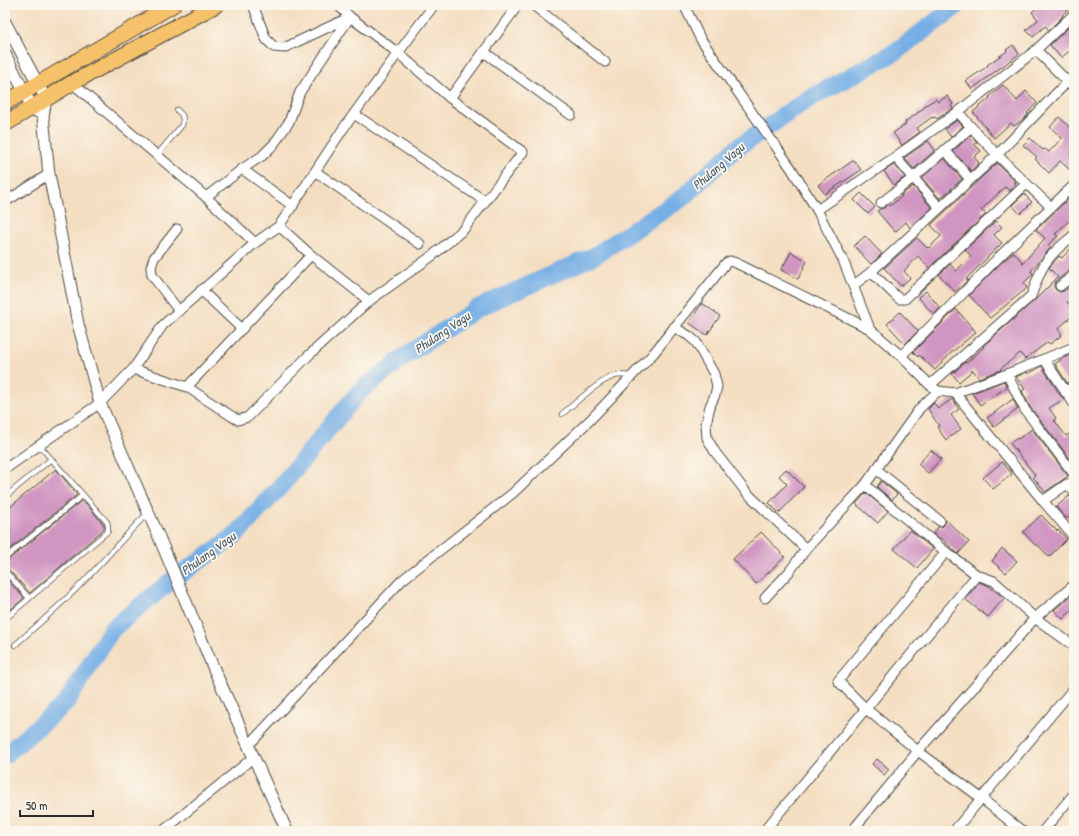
<svg xmlns="http://www.w3.org/2000/svg" width="1079" height="836" font-family="'Patrick Hand',sans-serif">
  <rect width="100%" height="100%" fill="#fbf7ec"/>
  <filter id="ink" filterUnits="userSpaceOnUse"><feTurbulence type="fractalNoise" baseFrequency=".025" numOctaves="2"/><feDisplacementMap in="SourceGraphic" scale="8" xChannelSelector="R" yChannelSelector="G"/><feConvolveMatrix kernelMatrix="1 2 1 2 8 2 1 2 1" color-interpolation-filters="sRGB"/></filter>
  <filter id="wash" filterUnits="userSpaceOnUse"><feTurbulence type="fractalNoise" baseFrequency=".012" numOctaves="4" result="noise"/><feDisplacementMap in="SourceGraphic" scale="16" xChannelSelector="R" yChannelSelector="G"/><feGaussianBlur stdDeviation="0.9" result="paint"/><feColorMatrix in="noise" values="0 0 0 0 0 0 0 0 0 0 0 0 0 0 0 0 0 1.4 0 .05"/><feComposite in="paint" operator="in"/></filter>
  <g filter="url(#wash)">
    <rect width="100%" height="100%" fill="#f4dec1"/>
    <g fill="none" stroke-linecap="round" stroke-linejoin="round">
      <polyline stroke="#75aee5" stroke-width="18" points="5,755 66,703 112,629 171,581 236,535 286,480 359,392 408,354 478,308 594,256 681,199 733,151 805,101 895,52 958,5"/>
    </g>
    <g id="blocks">
      <g fill="#d095c1">
        <polygon points="1040,5 1073,5 1062,15 1063,16 1049,30 1045,26 1033,37 1026,30 1038,20 1032,12"/>
        <polygon points="1071,25 1074,29 1074,47 1061,58 1050,45"/>
        <polygon points="1013,45 1019,54 972,89 966,81 988,66 987,65 1007,51 1006,50"/>
        <polygon points="1003,85 1017,101 1026,91 1037,103 1027,113 1028,114 1028,115 1014,126 1011,123 994,138 973,112 990,98 989,97"/>
        <polygon points="947,96 953,104 951,106 953,108 937,119 935,117 932,118 932,117 917,128 920,132 902,145 893,133 906,124 905,122 919,112 918,112 925,107 924,106 936,99 938,102"/>
        <polygon points="1059,117 1074,131 1074,149 1071,153 1074,156 1074,165 1070,170 1060,161 1049,173 1035,159 1037,157 1023,145 1030,138 1043,150 1045,149 1049,152 1062,138 1050,127"/>
        <polygon points="957,120 963,126 951,137 945,129"/>
        <polygon points="971,135 977,142 974,144 981,151 974,157 979,163 971,171 953,151"/>
        <polygon points="928,141 935,150 914,169 904,158"/>
        <polygon points="944,158 962,179 940,199 922,178"/>
        <polygon points="854,160 861,170 825,194 818,185"/>
        <polygon points="997,163 1016,182 1014,183 1016,185 1010,191 1005,187 981,210 986,214 929,268 918,256 904,271 910,278 901,286 884,268 917,238 927,248 928,247 929,248 941,236 931,225"/>
        <polygon points="894,165 905,177 894,185 884,171"/>
        <polygon points="913,186 932,208 910,228 906,222 895,232 877,211 880,209 884,208 889,204 890,206 902,196 901,195"/>
        <polygon points="861,193 875,207 868,214 854,200"/>
        <polygon points="1074,193 1074,216 1055,234 1058,236 1048,245 1051,247 1031,271 1033,274 1024,283 1027,288 990,318 969,295 1001,263 1014,252 1023,263 1045,238 1036,230"/>
        <polygon points="1024,194 1032,202 1020,214 1012,205"/>
        <polygon points="996,221 1002,227 994,235 1002,243 966,279 968,280 955,292 939,275 950,264 956,271 971,256 965,250"/>
        <polygon points="865,236 882,254 871,264 854,246"/>
        <polygon points="1074,245 1074,269 1070,270 1056,281 1054,284 1054,287 1056,290 1060,292 1064,291 1074,283 1074,295 1067,302 1074,309 1074,314 1058,329 1062,335 1050,344 1048,342 1025,359 1020,353 1000,369 1001,370 979,378 973,370 959,382 952,374 965,362 966,363 984,347 983,346 1035,300 1058,277 1049,268 1059,256 1062,258"/>
        <polygon points="791,252 807,261 798,279 781,270"/>
        <polygon points="926,291 940,308 934,315 918,297"/>
        <polygon points="702,303 720,316 707,335 689,323"/>
        <polygon points="956,309 976,332 952,352 935,370 919,355 918,357 913,352"/>
        <polygon points="900,312 918,331 905,344 887,324"/>
        <polygon points="1070,355 1074,360 1074,380 1067,383 1055,364 1063,358"/>
        <polygon points="1042,366 1060,395 1064,399 1049,408 1056,418 1054,420 1066,436 1074,431 1074,464 1030,407 1022,391 1025,389 1016,377 1027,372 1028,374"/>
        <polygon points="1004,381 1007,387 980,405 972,393"/>
        <polygon points="952,399 959,409 951,415 961,429 946,440 937,427 939,426 928,409 934,403 938,409"/>
        <polygon points="1013,399 1018,409 994,427 987,418"/>
        <polygon points="1032,429 1068,476 1045,492 1033,477 1035,475 1010,443 1017,438 1018,439"/>
        <polygon points="931,450 941,459 928,473 918,464"/>
        <polygon points="1002,462 1012,474 993,489 983,478"/>
        <polygon points="56,469 77,495 5,553 5,511"/>
        <polygon points="786,469 804,487 779,513 769,503 787,484 779,476"/>
        <polygon points="881,481 897,494 892,500 877,487"/>
        <polygon points="866,493 888,511 878,523 856,504"/>
        <polygon points="1069,496 1074,499 1074,524 1067,517 1066,518 1056,507"/>
        <polygon points="81,501 84,504 86,503 104,525 104,529 30,593 8,569 5,567 5,562 7,561"/>
        <polygon points="1041,515 1057,531 1058,530 1067,539 1049,557 1037,544 1036,546 1023,532"/>
        <polygon points="946,520 969,542 958,554 941,538 940,539 933,533 938,527 942,527 944,525"/>
        <polygon points="910,530 933,549 917,568 894,549"/>
        <polygon points="761,532 785,557 756,584 733,559"/>
        <polygon points="1002,548 1017,561 1006,573 992,561"/>
        <polygon points="5,577 24,598 5,614"/>
        <polygon points="979,582 989,586 1004,598 988,617 965,599"/>
        <polygon points="1074,593 1074,608 1063,619 1054,610"/>
        <polygon points="877,759 889,769 884,775 872,764"/>
      </g>
    </g>
  </g>
  <g filter="url(#ink)">
    <use href="#blocks" fill-opacity="0" stroke="#494642" stroke-width="1"/>
    <g fill="none" stroke-linecap="round" stroke-linejoin="round">
      <defs>
        <g id="service">
          <polyline points="157,155 182,125 183,120 182,115 177,110"/>
          <path d="M562,414C576,403 602,377 619,375C623,375 628,376 632,376"/>
          <polyline points="5,497 51,459"/>
          <polyline points="5,558 83,495"/>
          <polyline points="5,571 29,598"/>
          <polyline points="5,619 108,531 108,526 107,522 39,445"/>
          <path d="M15,645C39,624 63,603 85,580C107,558 126,534 148,513"/>
        </g>
        <g id="minor">
          <polyline points="253,5 266,39 274,47 284,48 350,17"/>
          <polyline points="533,5 605,62"/>
          <polyline points="685,5 686,9 700,38 791,168 817,210 843,260 870,329 901,356 930,385 938,391 955,393 1043,501 1074,537"/>
          <polyline points="1036,50 1074,88"/>
          <polyline points="484,52 571,115"/>
          <polyline points="450,98 518,5"/>
          <path d="M958,112C987,146 1019,177 1051,207"/>
          <polyline points="354,114 485,201"/>
          <polyline points="945,150 970,179"/>
          <polyline points="895,157 940,208"/>
          <polyline points="242,169 293,206"/>
          <polyline points="316,172 420,244"/>
          <polyline points="206,197 242,169 262,156 274,144 289,122 300,92 350,17"/>
          <polyline points="5,202 49,174"/>
          <polyline points="881,203 913,178 971,127"/>
          <polyline points="817,210 895,157 958,112 1036,50 1074,14"/>
          <polyline points="279,226 311,255 369,301"/>
          <polyline points="177,229 154,258 151,267 152,275 179,311"/>
          <polyline points="255,243 279,226 343,129 398,53 350,17 338,5"/>
          <polyline points="871,272 899,299 905,299 1026,184"/>
          <polyline points="854,285 871,272 998,154 1067,82 1074,77"/>
          <polyline points="1060,286 1074,275"/>
          <polyline points="201,290 242,329"/>
          <polyline points="674,327 689,336 696,342 714,374 717,386 715,395 710,406 706,424 707,438 715,452 746,492 806,549"/>
          <polyline points="901,356 1001,255 1074,185"/>
          <polyline points="1044,359 1074,404"/>
          <polyline points="133,369 187,387 233,417 238,420 248,417 308,356 369,301 432,256 464,229 523,152 450,98 398,53 434,5"/>
          <polyline points="1007,374 1025,410 1074,474"/>
          <path d="M930,385L1031,296C1035,286 1038,276 1043,267C1050,254 1063,244 1074,235"/>
          <polyline points="187,387 311,255"/>
          <polyline points="938,391 920,408 865,485 946,552 977,575 994,581 1035,618 1074,646"/>
          <polyline points="1065,392 1074,386"/>
          <polyline points="955,393 1007,374 1074,347"/>
          <polyline points="5,469 100,403 133,369 163,325 255,243 206,197 72,83"/>
          <polyline points="876,469 940,521"/>
          <polyline points="1043,501 1067,484 1074,492"/>
          <polyline points="946,552 838,681 866,709 918,751 981,798 1022,831"/>
          <polyline points="765,598 789,572 806,549 865,485"/>
          <polyline points="249,745 402,580 513,493 590,420 653,354 726,263 730,261 736,263 870,329"/>
          <polyline points="163,831 254,757"/>
          <polyline points="764,831 977,575"/>
          <polyline points="852,831 918,751 1035,618 1074,585"/>
          <polyline points="954,831 1074,688"/>
          <polyline points="1043,831 1074,794"/>
        </g>
        <g id="tertiary">
          <polyline points="5,22 46,99 43,116 49,174 78,324 100,403 159,537 213,667 287,831"/>
          <polyline points="5,54 32,107 38,112"/>
        </g>
        <g id="trunk">
          <polyline points="5,103 173,5"/>
          <polyline points="5,124 72,83 216,5"/>
        </g>
      </defs>
      <use href="#service" stroke="#494642" stroke-width="6"/>
      <use href="#minor" stroke="#494642" stroke-width="11"/>
      <use href="#tertiary" stroke="#494642" stroke-width="13"/>
      <use href="#trunk" stroke="#494642" stroke-width="17"/>
      <use href="#service" stroke="#fff" stroke-width="4.5"/>
      <use href="#minor" stroke="#fff" stroke-width="9"/>
      <use href="#tertiary" stroke="#fff" stroke-width="11"/>
      <use href="#trunk" stroke="#f5c16b" stroke-width="15"/>
    </g>
  </g>
  <g text-anchor="middle" dominant-baseline="central" stroke-width="3.5" stroke-linejoin="round" paint-order="stroke">
    <g font-size="13" font-style="italic" fill="#45596c" stroke="#fbf7ec">
      <text transform="translate(718 166) rotate(-41)">Phulang Vagu</text>
      <text transform="translate(442 332) rotate(-34)">Phulang Vagu</text>
      <text transform="translate(208 553) rotate(-36)">Phulang Vagu</text>
    </g>
  </g>
  <rect width="1079" height="836" fill="none" stroke="#fbf7ec" stroke-width="20"/>
  <path d="M20 810v6h73v-6" fill="none" stroke="#2b2b2b" stroke-width="2"/>
  <text x="26" y="810" font-size="12" fill="#2b2b2b" stroke="#fbf7ec" stroke-width="3" paint-order="stroke">50 m</text>
</svg>
